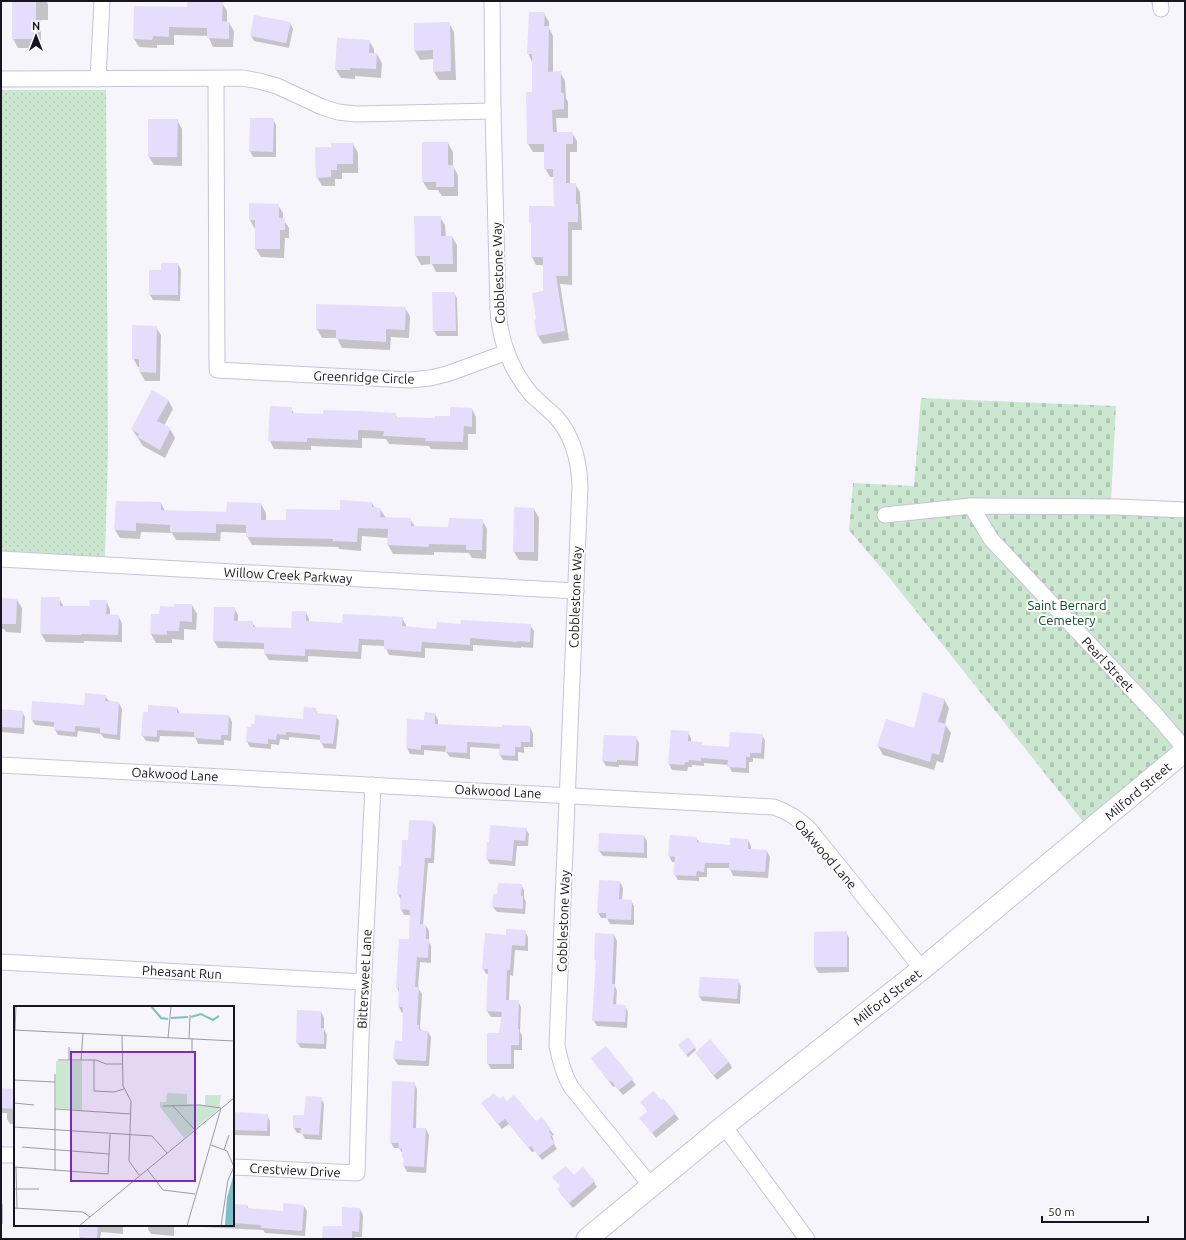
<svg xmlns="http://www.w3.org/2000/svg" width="1186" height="1240" font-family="Ubuntu,sans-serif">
  <defs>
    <pattern id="cemetery-stones" width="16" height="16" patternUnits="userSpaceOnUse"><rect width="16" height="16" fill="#cbe7d0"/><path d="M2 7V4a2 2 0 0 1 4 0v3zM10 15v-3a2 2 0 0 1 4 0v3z" fill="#aec5b2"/></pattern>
    <pattern id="park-dots" width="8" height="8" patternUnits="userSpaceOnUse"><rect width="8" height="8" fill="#cbe7d0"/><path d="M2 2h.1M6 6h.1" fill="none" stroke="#aec5b2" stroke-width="1.8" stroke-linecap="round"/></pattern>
  </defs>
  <rect width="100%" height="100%" fill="#f6f5fb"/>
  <polygon fill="url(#cemetery-stones)" points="921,398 1116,406 1111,502 1185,505 1185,738 1085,824 892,581 849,530 853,483 914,486"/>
  <polygon fill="url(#park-dots)" points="1,90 106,90 108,449 105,557 1,552"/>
  <g fill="#0003">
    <polygon points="13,1 46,1 48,4 48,20 41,20 41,48 18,48 13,39"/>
    <polygon points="222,3 227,11 227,23 229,23 234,31 233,47 213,47 208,36 174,35 174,45 157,45 157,48 139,47 134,39 188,8"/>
    <polygon points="544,13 549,22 549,28 553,36 553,73 560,72 565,81 566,98 568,102 568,118 556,118 557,133 572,133 577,141 577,152 570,152 570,184 575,184 580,192 582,230 572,230 572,285 560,284 569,340 543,344 538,336 537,320 544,292 544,265 536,265 532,257 532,226 530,222 555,207 554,177 550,177 545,168 545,152 533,152 528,144 533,93 532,62 528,53"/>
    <polygon points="290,23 293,29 289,48 254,41 251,36"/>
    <polygon points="449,23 454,32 456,80 439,80 434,72 434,59 420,60 415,51 415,24"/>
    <polygon points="369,41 374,49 374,54 377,54 382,63 381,78 355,76 355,79 341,78 336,70"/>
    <polygon points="273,119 276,125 276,157 253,157 250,151"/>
    <polygon points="177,120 182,129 182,166 154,165 149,157"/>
    <polygon points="448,143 453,152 453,166 458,175 458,196 442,196 438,190 428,190 423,182"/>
    <polygon points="353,144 358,153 358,173 342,173 342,179 335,179 335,186 322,186 317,177 332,148"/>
    <polygon points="278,205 283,213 283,219 289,228 289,238 285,238 284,258 261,257 256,249 255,229 250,220"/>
    <polygon points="440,217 445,225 446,237 452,237 457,245 457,272 436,272 432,264 421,265 416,256"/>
    <polygon points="178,264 181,270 180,301 153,300 150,295 162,271"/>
    <polygon points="454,293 457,298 458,336 437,336 434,331"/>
    <polygon points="317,305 405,308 410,316 409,338 391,337 390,350 342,348 337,338 322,338 317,329"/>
    <polygon points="156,327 161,335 160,381 145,381 140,372 140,367 138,367 133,358"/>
    <polygon points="168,400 173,409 164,426 170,429 175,438 165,458 143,446 132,429"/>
    <polygon points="270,407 291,408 295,415 395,414 398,418 436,420 450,417 472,409 476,417 476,434 468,434 468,450 431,449 429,446 389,444 386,439 362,438 362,448 311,446 311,450 274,449 270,441"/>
    <polygon points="161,503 165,511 227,513 261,504 266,513 266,521 287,521 341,512 372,503 375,508 380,509 386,518 410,519 415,527 449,528 482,520 487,529 486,559 472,558 469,553 434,552 434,555 393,554 388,545 388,538 362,536 361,551 339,549 338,547 252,545 247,536 247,533 221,532 220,541 176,540 172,533 141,532 140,539 120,538 115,530"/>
    <polygon points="534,509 539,518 538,561 519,560 514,552"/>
    <polygon points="1,596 3,599 17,600 22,608 21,633 6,632 4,629 1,629"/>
    <polygon points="42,598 59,598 64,607 90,607 106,601 110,609 110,615 118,616 122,623 122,642 84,641 84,643 46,642 41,634"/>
    <polygon points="192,605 197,614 196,630 184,629 184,640 172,639 172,643 156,643 151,634 160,615 175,608"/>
    <polygon points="215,608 234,608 238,615 238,622 252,622 256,628 292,629 306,612 309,619 309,622 343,625 402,618 406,625 406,628 437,630 461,625 530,625 534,631 533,648 521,647 521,648 473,645 473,651 425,648 425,658 389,655 385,646 362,645 361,659 308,656 308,662 269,660 265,654 265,649 218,648 214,641"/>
    <polygon points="105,696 109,701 119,703 122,709 120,740 104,738 101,734 78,731 77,737 58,735 55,730 55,727 35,725 32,720 85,706"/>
    <polygon points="944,699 949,708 945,724 951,733 943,763 937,761 934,770 883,755 878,746 914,729"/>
    <polygon points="177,708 180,714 229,716 232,722 231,741 224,740 224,745 198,744 195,737 160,736 159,742 146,741 142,735 149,713"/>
    <polygon points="315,709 318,714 336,716 339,721 336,749 324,748 321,742 321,740 289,737 289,740 280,739 279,745 271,744 271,749 250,747 247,742 303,720"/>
    <polygon points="1,710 22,712 25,717 24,734 1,732"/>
    <polygon points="435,714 438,720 438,725 502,729 530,727 533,733 533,747 524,747 524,753 518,752 518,761 503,760 500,755 501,749 470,747 470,759 450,757 446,752 424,750 424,755 410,754 407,748 408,720 425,721"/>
    <polygon points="672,731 688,732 691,738 691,743 703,746 730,748 762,735 765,740 764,759 753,758 753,762 749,762 749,773 732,772 728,765 704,763 704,766 692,765 692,767 688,767 687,771 672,770 669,764"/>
    <polygon points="636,737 639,743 638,766 619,765 619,767 606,766 603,761"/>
    <polygon points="433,822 436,828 434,863 428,863 423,925 426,926 429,931 429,942 431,946 431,963 420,962 418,988 422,994 420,1028 422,1031 428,1032 431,1037 429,1066 398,1065 394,1059 396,1041 403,1042 404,1013 402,1013 399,1007 399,992 397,987 410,940 411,915 404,915 401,909 401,900 398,894 402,867 409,841"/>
    <polygon points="526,829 529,834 528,846 517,846 515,866 490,864 487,859"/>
    <polygon points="644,836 647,841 647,858 603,856 599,851"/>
    <polygon points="670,836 696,838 700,843 731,846 748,840 751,846 751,850 767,851 770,857 768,878 733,876 730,868 707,868 707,877 699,877 699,881 678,880 675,875 676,862 672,862 669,856"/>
    <polygon points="620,882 623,888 622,900 631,901 634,906 634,925 610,924 607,918 601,918 598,912"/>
    <polygon points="521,885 524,890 524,898 526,902 525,914 497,912 493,907 498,895"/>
    <polygon points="525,931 528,937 528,951 515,950 513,976 510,975 509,1001 518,1001 521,1007 520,1032 522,1035 522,1050 514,1050 514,1069 491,1069 488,1064 500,1034 502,1017 491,1017 487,1011 489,974 486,974 483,968 507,936"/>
    <polygon points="846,932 849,938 849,972 819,973 815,967 815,933"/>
    <polygon points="614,935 617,941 615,986 617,991 616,1005 625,1006 628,1012 627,1028 597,1026 593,1020 597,962 595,959"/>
    <polygon points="738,980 741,986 740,1004 702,1001 699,996"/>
    <polygon points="321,1012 324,1018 324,1029 327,1035 326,1049 301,1048 297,1043"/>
    <polygon points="606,1047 636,1085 623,1095 615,1086 613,1087 592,1059"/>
    <polygon points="695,1047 696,1050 688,1057 681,1048"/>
    <polygon points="696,1053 729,1062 732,1068 717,1080"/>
    <polygon points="414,1083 417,1089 416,1129 426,1129 429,1135 426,1173 407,1172 404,1166 404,1160 403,1154 399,1148 394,1148 391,1143"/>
    <polygon points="1,1089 15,1090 15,1124 10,1124 7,1119 7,1113 1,1113"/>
    <polygon points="321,1098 324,1104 322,1140 305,1139 302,1133 297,1133 294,1128"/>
    <polygon points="499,1100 550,1130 554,1135 552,1136 554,1141 553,1142 557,1149 542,1160 535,1151 532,1152 509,1124 502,1129 486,1109"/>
    <polygon points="663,1100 679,1119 656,1138 641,1119 648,1112 642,1102 661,1102"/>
    <polygon points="233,1113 267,1115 270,1121 270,1136 233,1135"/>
    <polygon points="573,1176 594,1182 597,1187 573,1208 561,1194 558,1189 561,1187 554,1177"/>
    <polygon points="1,1201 3,1205 3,1224 1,1224"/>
    <polygon points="233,1205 247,1206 249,1209 284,1212 304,1206 307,1211 305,1236 265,1233 263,1230 202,1227 201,1225 233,1225"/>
    <polygon points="360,1209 363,1215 362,1237 355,1237 354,1239 323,1239 343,1228"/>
    <polygon points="80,1225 123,1225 123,1234 101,1232 100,1239 81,1239 80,1237"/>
    <polygon points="148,1225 174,1225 174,1236 151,1234 148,1229"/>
  </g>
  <g fill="#e4ddfb">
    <rect x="12" y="1" width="24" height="38"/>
    <polygon points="187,1 223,2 222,21 229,22 229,39 207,38 207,28 169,27 169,37 153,36 152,40 133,39 134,6 187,7"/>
    <polygon points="529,12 545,12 544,26 549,26 548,72 561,71 561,93 564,93 564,109 552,110 553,132 573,132 573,144 566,144 566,183 576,183 576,204 578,204 578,222 568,222 568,276 556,276 565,331 537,336 534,320 536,319 532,293 543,291 543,257 531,257 531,223 529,223 529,206 554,206 553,169 544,169 544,144 527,144 526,92 532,92 532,54 527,54"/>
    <polygon points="254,15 291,22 286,43 250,36"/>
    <polygon points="450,22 451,71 433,72 433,50 414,51 414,23"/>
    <polygon points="337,38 370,40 369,53 377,53 376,69 350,68 350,70 335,70"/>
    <polygon points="250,118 274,118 273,152 249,151"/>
    <polygon points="148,119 178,119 177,157 148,157"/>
    <polygon points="422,142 448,142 448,165 454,165 454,187 436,187 436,182 422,182"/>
    <polygon points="331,143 353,143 353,164 337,164 337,170 331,170 331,177 316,178 315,147 331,147"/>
    <polygon points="249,203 279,204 279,218 285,218 285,230 280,230 280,249 255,249 255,220 249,220"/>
    <polygon points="414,216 441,216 441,236 452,236 453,264 430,264 430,256 415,256"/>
    <polygon points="161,263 178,263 178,295 149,295 149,270 161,270"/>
    <polygon points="432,292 455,292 456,331 433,331"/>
    <polygon points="316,304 406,307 405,330 386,329 386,342 336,339 336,330 316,329"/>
    <polygon points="132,325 157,326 156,373 139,372 139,359 132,359"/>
    <polygon points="152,390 169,400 157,421 171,428 160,450 137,437 139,434 131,429"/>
    <polygon points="270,406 292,407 292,413 323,414 323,410 358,411 396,413 396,417 435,418 435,416 450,416 450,407 472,408 472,427 464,426 463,442 425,441 426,438 383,436 384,431 358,430 358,440 307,438 307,442 268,441"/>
    <polygon points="340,500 372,502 372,507 381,508 380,517 411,518 411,526 448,527 449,518 483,519 482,550 466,550 466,545 429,544 429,547 387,545 388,529 358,528 357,542 333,541 333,539 246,537 246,525 216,524 216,533 170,532 170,525 136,523 136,531 114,530 116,501 161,502 161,510 226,512 227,502 261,503 261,520 286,520 286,509 340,510"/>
    <polygon points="514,507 534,508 534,552 513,552"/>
    <polygon points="41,597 60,597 60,606 89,606 90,600 107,600 106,614 119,615 118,635 81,634 81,635 40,634"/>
    <polygon points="1,598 17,599 16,624 1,624"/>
    <polygon points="174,604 192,604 192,622 180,621 179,631 167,631 167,635 150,634 151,614 159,614 160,606 174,607"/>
    <polygon points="214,607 235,607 234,621 253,621 253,627 291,628 292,611 306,611 306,621 342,623 343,614 385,616 403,617 402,626 436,629 437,622 461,624 461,620 531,624 530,642 517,641 517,642 470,638 470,645 422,642 421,652 384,649 384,640 359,639 358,652 305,649 305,656 264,654 264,643 213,641"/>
    <polygon points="923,692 945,699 938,722 946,724 939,755 932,753 930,762 877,746 886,719 914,728"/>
    <polygon points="85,693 106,695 105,701 119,702 117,735 100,733 100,728 75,726 75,732 54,730 54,722 31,720 32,701 84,705"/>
    <polygon points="148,705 177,707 177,713 229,715 228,735 221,735 221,740 194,738 194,732 157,730 157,737 141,736 143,712 148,712"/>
    <polygon points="304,707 316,708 316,713 337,715 333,744 320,743 320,735 286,732 286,735 277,734 276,740 268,739 268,744 246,742 247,727 251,727 251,724 254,724 255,715 303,719"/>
    <polygon points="1,709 23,711 22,728 1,727"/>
    <polygon points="425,712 435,713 435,724 502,727 502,725 530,726 530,742 521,742 521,747 515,747 515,756 499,755 500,744 467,742 467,753 445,752 446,746 421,745 421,750 406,748 407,719 424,720"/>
    <polygon points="671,730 689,731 688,741 702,742 702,745 729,747 730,732 763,734 761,753 750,753 750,757 746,757 746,768 727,767 728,760 701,758 701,761 689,760 689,762 685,762 684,765 668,764"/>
    <polygon points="604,735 637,736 635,761 617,760 617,762 602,761"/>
    <polygon points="409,820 433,821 431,858 425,858 420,924 426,925 426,939 429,939 428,958 417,957 415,987 419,987 417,1025 419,1025 419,1030 428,1031 426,1061 393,1059 395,1040 402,1041 403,1007 398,1007 399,988 396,988 399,939 409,939 410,910 400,909 401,895 397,894 399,866 401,866 402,840 408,840"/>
    <polygon points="490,825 527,828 525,841 514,840 512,861 486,859 487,842 489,842"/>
    <polygon points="599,833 644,835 644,853 598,851"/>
    <polygon points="670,835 697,837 697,842 730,845 730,838 748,839 748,849 767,850 765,872 729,870 729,863 705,863 704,872 697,871 696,876 673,875 675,857 668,856"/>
    <polygon points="599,880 620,881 619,899 632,900 631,920 606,919 606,913 597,913"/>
    <polygon points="498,883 522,884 521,896 523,896 523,909 492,907 493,894 497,894"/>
    <polygon points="506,929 526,930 525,946 512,945 510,970 507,970 506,1000 519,1000 518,1029 519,1029 519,1045 511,1045 511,1064 487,1064 487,1033 499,1033 502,1012 486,1011 488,969 482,969 485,933 506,935"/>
    <polygon points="847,931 847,967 814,967 814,932"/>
    <polygon points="595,933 614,934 612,984 615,984 613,1004 626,1005 625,1022 592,1021 596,959 594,959"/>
    <polygon points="700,977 739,979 737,999 698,996"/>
    <polygon points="297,1010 321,1011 321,1028 324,1028 324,1044 296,1043"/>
    <polygon points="688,1037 696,1047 686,1055 678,1045"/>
    <polygon points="710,1039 729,1062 714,1075 695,1053"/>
    <polygon points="606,1046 633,1079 619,1090 611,1081 609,1082 591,1058"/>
    <polygon points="392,1081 415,1082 413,1128 426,1128 424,1167 403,1166 404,1157 402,1157 402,1149 398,1149 399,1143 390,1143"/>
    <polygon points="1,1088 15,1089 15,1109 1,1108"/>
    <polygon points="653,1091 661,1100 663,1098 676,1113 652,1133 639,1118 648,1111 640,1102"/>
    <polygon points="494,1093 500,1099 503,1096 507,1101 514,1095 536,1121 542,1117 551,1129 549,1131 552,1135 550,1137 555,1143 538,1156 531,1146 529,1148 505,1119 498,1124 481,1103"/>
    <polygon points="306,1096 322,1097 319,1135 300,1134 301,1128 293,1128 293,1115 304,1115"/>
    <polygon points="233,1112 268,1114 267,1131 233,1130"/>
    <polygon points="566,1166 574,1175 583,1167 595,1181 569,1203 557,1189 560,1186 552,1177"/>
    <polygon points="283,1203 304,1205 302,1231 261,1228 261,1225 233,1223 233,1204 248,1205 247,1208 283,1211"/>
    <polygon points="342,1207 360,1208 359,1232 352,1231 352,1239 322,1239 323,1226 342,1226"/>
    <polygon points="79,1225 98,1225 97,1239 79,1237"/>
  </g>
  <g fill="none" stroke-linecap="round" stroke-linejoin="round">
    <defs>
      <g id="minor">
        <path d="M492,1L493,111L498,310C500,340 511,370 531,394C539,402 548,409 556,417C573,436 579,460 580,485L557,1046C560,1061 563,1073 571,1087L651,1186"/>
        <polyline points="1160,1 1161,9"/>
        <polyline points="1,79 242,78 259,81 277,86 322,107 338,112 356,114 493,111"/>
        <polyline points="98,79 102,1"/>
        <polyline points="216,79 217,370 410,380 430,378 447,374 507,352"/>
        <polyline points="971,506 991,539 1157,716 1185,749"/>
        <polyline points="885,515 971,506 1117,507 1185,510"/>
        <polyline points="1,559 576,591"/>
        <path d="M1,765L774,807C789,812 799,819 810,830L922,969"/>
        <polyline points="1,962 364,982"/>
        <polyline points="724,1126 807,1239"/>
        <polyline points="1,1155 15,1155"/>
        <polyline points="233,1167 357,1173 361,1037 373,785"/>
      </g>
      <polyline id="secondary" points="587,1239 724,1126 922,969 1185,751"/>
    </defs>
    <use href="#minor" stroke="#c8c2de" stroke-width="17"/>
    <use href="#secondary" stroke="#c8c2de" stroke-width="23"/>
    <use href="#minor" stroke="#fff" stroke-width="15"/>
    <use href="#secondary" stroke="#fff" stroke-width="21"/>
  </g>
  <g text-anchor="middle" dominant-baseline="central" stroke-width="4" stroke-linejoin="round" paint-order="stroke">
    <g font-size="13" fill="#17151f" stroke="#fff">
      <text transform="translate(498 273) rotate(-92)">Cobblestone Way</text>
      <text transform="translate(364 377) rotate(2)">Greenridge Circle</text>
      <text transform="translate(288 575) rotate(3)">Willow Creek Parkway</text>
      <text transform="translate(575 597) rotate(-88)">Cobblestone Way</text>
      <text transform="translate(1108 664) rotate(47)">Pearl Street</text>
      <text transform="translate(175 774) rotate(3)">Oakwood Lane</text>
      <text transform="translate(498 791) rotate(3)">Oakwood Lane</text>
      <text transform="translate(1138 791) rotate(-40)">Milford Street</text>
      <text transform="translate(826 854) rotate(49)">Oakwood Lane</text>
      <text transform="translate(563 921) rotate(-88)">Cobblestone Way</text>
      <text transform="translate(182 972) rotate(3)">Pheasant Run</text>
      <text transform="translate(364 979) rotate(-87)">Bittersweet Lane</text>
      <text transform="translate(887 997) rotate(-38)">Milford Street</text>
      <text transform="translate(295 1170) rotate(3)">Crestview Drive</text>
    </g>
    <g font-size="13" fill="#085024" stroke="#fff">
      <text x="1067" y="605">Saint Bernard<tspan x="1067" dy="15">Cemetery</tspan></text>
    </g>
  </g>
  <g transform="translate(14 1006)">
    <rect width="220" height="220" fill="#f6f5fb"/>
    <path d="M153,87L173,88V98L191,99V89H207L205,103L170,132L146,101V96H152Z" fill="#cbe7d0"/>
    <path d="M42,55H68V104L42,102Z" fill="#cbe7d0"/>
    <path d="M220,167V220H211L213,192Z" fill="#7dbec8"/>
    <path fill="none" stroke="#7dbec8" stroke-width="2" d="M137,0L147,12L154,13M177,11L187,8L199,14L205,10M157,12L174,11"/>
    <path fill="none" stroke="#9d9ba3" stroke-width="1" d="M0,24L220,35M1,24L2,0M108,29L109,80L117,95L115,155L125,169M154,32L157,0M175,33L176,9M178,33V47M55,41V54M44,54H82L92,58H109M67,54L69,27M80,54V85L100,86L110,83M0,74L41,76M0,97L20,99M158,99L181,124M149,100L186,99L207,102L173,220M41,103L117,108M0,121L138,130L153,147M197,139L213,145L220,161L214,174L207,220M8,141L95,148M210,144L215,129M0,161L94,168L96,128M2,161L3,203M133,163L149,184L181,188M41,165V68M0,183H25M0,202L69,206L76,211M65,220L220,92"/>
    <path fill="#7b2cbf" fill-opacity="0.15" stroke="#7b2cbf" stroke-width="2" d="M57,46H181V175H57Z"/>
    <rect width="220" height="220" fill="none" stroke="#17151f" stroke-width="2"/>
  </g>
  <rect width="1186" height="1240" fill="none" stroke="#17151f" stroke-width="4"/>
  <g transform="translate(36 36)" stroke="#ffffff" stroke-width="3" paint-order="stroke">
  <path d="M0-3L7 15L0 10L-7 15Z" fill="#17151f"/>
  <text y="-6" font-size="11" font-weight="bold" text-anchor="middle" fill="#17151f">N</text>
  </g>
  <path d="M1042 1216v6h106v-6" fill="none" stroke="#17151f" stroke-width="2"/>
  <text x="1048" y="1216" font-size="12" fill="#17151f" stroke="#ffffff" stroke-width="3" paint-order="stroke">50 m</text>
</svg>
